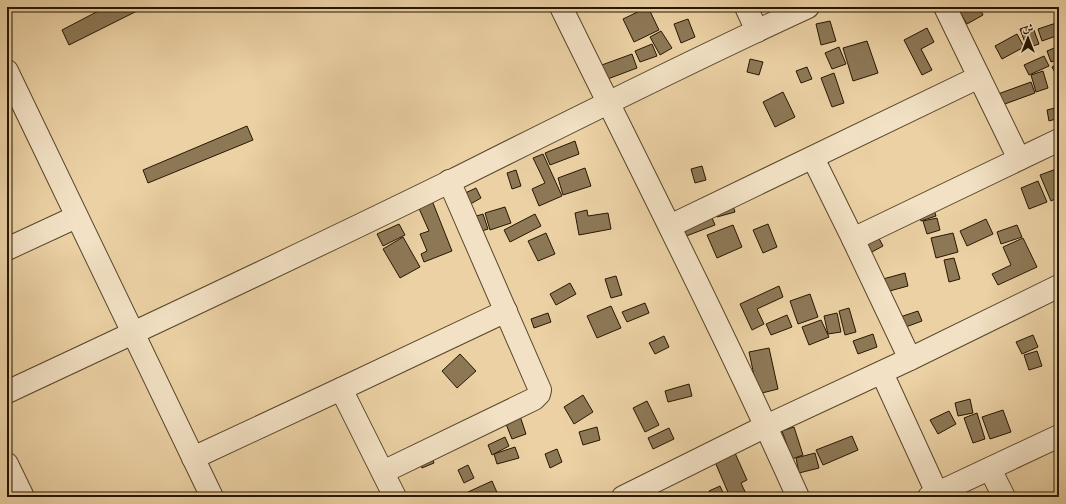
<svg xmlns="http://www.w3.org/2000/svg" width="1066" height="504" font-family="Cardo,Amiri,serif">
  <rect width="100%" height="100%" fill="#ebd1a4"/>
  <filter id="stains"><feTurbulence type="fractalNoise" baseFrequency=".005" numOctaves="4"/><feColorMatrix values="0 0 0 0 .2 0 0 0 0 .09 0 0 0 0 .02 0 0 0 .5 -.17"/></filter>
  <radialGradient id="worn" r=".72"><stop offset=".6" stop-color="#630" stop-opacity="0"/><stop offset="1" stop-color="#630" stop-opacity=".3"/></radialGradient>
  <g fill="#8d7856" stroke="#271702">
    <polygon points="106,7 145,7 69,45 62,30"/>
    <polygon points="648,7 659,30 634,42 623,19"/>
    <polygon points="961,7 979,7 983,15 967,24 958,9"/>
    <polygon points="688,19 695,37 681,43 674,24"/>
    <polygon points="830,21 836,41 821,45 816,24"/>
    <polygon points="1059,22 1059,35 1042,41 1038,29"/>
    <polygon points="1032,25 1039,44 1027,48 1020,29"/>
    <polygon points="927,28 934,42 921,49 932,70 922,75 904,40"/>
    <polygon points="661,31 672,48 660,55 650,37"/>
    <polygon points="1017,34 1024,47 1002,59 995,46"/>
    <polygon points="867,41 878,73 853,81 843,48"/>
    <polygon points="652,44 657,56 640,62 635,51"/>
    <polygon points="1059,46 1059,59 1051,62 1047,51"/>
    <polygon points="839,47 846,64 832,69 825,53"/>
    <polygon points="632,54 637,68 605,80 599,66"/>
    <polygon points="1044,56 1049,66 1029,75 1024,65"/>
    <polygon points="750,59 763,62 759,75 747,72"/>
    <polygon points="1059,63 1059,80 1052,67"/>
    <polygon points="807,67 812,79 801,83 796,71"/>
    <polygon points="1043,71 1048,88 1036,92 1031,75"/>
    <polygon points="834,73 844,103 832,107 821,78"/>
    <polygon points="1031,82 1035,93 1002,105 998,94"/>
    <polygon points="783,92 795,117 775,127 763,102"/>
    <polygon points="1059,107 1059,118 1049,121 1047,110"/>
    <polygon points="247,126 253,140 148,183 143,170"/>
    <polygon points="575,141 579,154 550,165 545,153"/>
    <polygon points="543,154 562,196 539,206 532,189 545,183 533,158"/>
    <polygon points="702,166 706,180 695,183 691,169"/>
    <polygon points="585,168 591,186 563,195 558,178"/>
    <polygon points="1059,168 1059,197 1051,201 1040,175"/>
    <polygon points="516,170 521,186 512,189 507,173"/>
    <polygon points="1038,181 1047,202 1029,209 1021,188"/>
    <polygon points="476,188 481,198 467,206 461,195"/>
    <polygon points="730,196 735,212 717,217 712,202"/>
    <polygon points="431,198 452,251 424,262 421,254 427,251 420,234 429,231 417,204"/>
    <polygon points="932,204 936,216 921,221 917,209"/>
    <polygon points="505,207 511,223 490,230 485,213"/>
    <polygon points="587,210 588,216 608,213 611,229 579,235 575,213"/>
    <polygon points="710,213 715,225 676,240 671,228"/>
    <polygon points="483,214 488,229 476,233 470,218"/>
    <polygon points="535,214 541,226 510,242 504,230"/>
    <polygon points="937,218 940,230 927,234 923,221"/>
    <polygon points="986,219 993,234 967,246 960,231"/>
    <polygon points="399,224 405,235 383,246 377,234"/>
    <polygon points="768,224 777,247 763,253 753,230"/>
    <polygon points="733,225 742,247 717,258 707,235"/>
    <polygon points="1017,225 1022,237 1001,244 997,232"/>
    <polygon points="873,227 883,246 870,253 860,234"/>
    <polygon points="546,233 555,254 538,261 528,241"/>
    <polygon points="953,233 958,252 936,258 931,238"/>
    <polygon points="403,237 420,267 400,278 383,249"/>
    <polygon points="1023,238 1037,267 998,285 992,274 1011,265 1003,247"/>
    <polygon points="954,258 960,279 949,282 944,260"/>
    <polygon points="905,273 908,286 886,292 883,279"/>
    <polygon points="616,276 622,295 611,298 605,279"/>
    <polygon points="570,283 576,294 556,305 550,294"/>
    <polygon points="779,286 783,297 757,309 764,324 752,330 740,304"/>
    <polygon points="810,294 818,317 798,324 790,301"/>
    <polygon points="645,303 649,313 627,322 622,312"/>
    <polygon points="611,306 621,328 597,338 587,316"/>
    <polygon points="849,308 856,332 845,335 839,311"/>
    <polygon points="918,311 922,321 903,328 900,317"/>
    <polygon points="548,313 551,322 534,328 531,319"/>
    <polygon points="837,313 841,332 828,334 824,316"/>
    <polygon points="787,315 792,327 771,335 766,324"/>
    <polygon points="821,320 829,337 809,345 802,327"/>
    <polygon points="873,334 877,347 858,354 853,341"/>
    <polygon points="1033,335 1038,347 1022,354 1016,342"/>
    <polygon points="664,336 669,347 655,354 649,343"/>
    <polygon points="769,348 778,389 758,394 749,352"/>
    <polygon points="1037,351 1042,366 1029,370 1024,355"/>
    <polygon points="460,354 476,371 457,388 442,371"/>
    <polygon points="689,384 692,396 668,402 665,391"/>
    <polygon points="583,395 593,412 574,424 564,407"/>
    <polygon points="970,399 973,413 958,416 955,403"/>
    <polygon points="647,401 659,425 645,432 633,408"/>
    <polygon points="1003,410 1011,432 990,439 982,417"/>
    <polygon points="949,411 956,424 938,434 930,420"/>
    <polygon points="519,413 526,434 512,439 504,419"/>
    <polygon points="977,413 985,439 973,443 964,418"/>
    <polygon points="597,427 600,440 583,445 579,432"/>
    <polygon points="794,427 803,455 792,459 782,431"/>
    <polygon points="669,428 674,439 653,449 648,438"/>
    <polygon points="852,436 858,450 823,465 816,450"/>
    <polygon points="505,437 509,446 492,455 488,445"/>
    <polygon points="515,447 519,458 497,464 494,454"/>
    <polygon points="557,449 562,462 550,468 545,454"/>
    <polygon points="430,451 434,463 422,468 417,455"/>
    <polygon points="735,453 747,480 741,483 747,496 746,497 730,497 715,462"/>
    <polygon points="815,453 819,468 799,473 796,458"/>
    <polygon points="468,465 474,478 464,483 458,470"/>
    <polygon points="492,481 499,497 471,497 468,492"/>
    <polygon points="720,486 725,497 712,497 709,491"/>
  </g>
  <g fill="none" stroke-linecap="round" stroke-linejoin="round">
    <defs>
      <g id="minor">
        <path d="M561,7C641,170 724,332 798,497"/>
        <polyline points="746,7 757,31"/>
        <polyline points="945,7 1019,159"/>
        <polyline points="7,71 212,497"/>
        <polyline points="813,158 853,239 910,359"/>
        <polyline points="670,226 979,77"/>
        <polyline points="853,239 1059,140"/>
        <polyline points="7,249 76,217"/>
        <polyline points="882,373 937,493"/>
        <polyline points="341,389 395,497"/>
        <path d="M7,392C155,323 304,253 451,181C569,122 688,62 808,7"/>
        <polyline points="193,458 341,389 506,311"/>
        <polyline points="7,464 23,497"/>
        <polyline points="990,469 1004,497"/>
        <polyline points="383,472 534,399 539,394 540,390 449,181"/>
        <polyline points="623,497 766,426 910,359 1059,286"/>
        <polyline points="929,497 1059,436"/>
      </g>
    </defs>
    <use href="#minor" stroke="#58462a" stroke-width="24"/>
    <use href="#minor" stroke="#f2e1c4" stroke-width="22"/>
  </g>
  <rect width="1066" height="504" fill="none" stroke="#ebd1a4" stroke-width="24"/>
  <rect x="8" y="8" width="1050" height="488" fill="none" stroke="#271702" stroke-width="2"/>
  <rect x="12" y="12" width="1042" height="480" fill="none" stroke="#271702"/>
  <g transform="translate(1028 38)" stroke="#f2e1c4" stroke-width="3" paint-order="stroke">
  <path d="M0-3L7 15L0 10L-7 15Z" fill="#271702"/>
  <text y="-6" font-size="11" font-weight="bold" text-anchor="middle" fill="#271702">ش</text>
  </g>
  <rect width="100%" height="100%" filter="url(#stains)"/>
  <rect width="100%" height="100%" fill="url(#worn)"/>
</svg>
